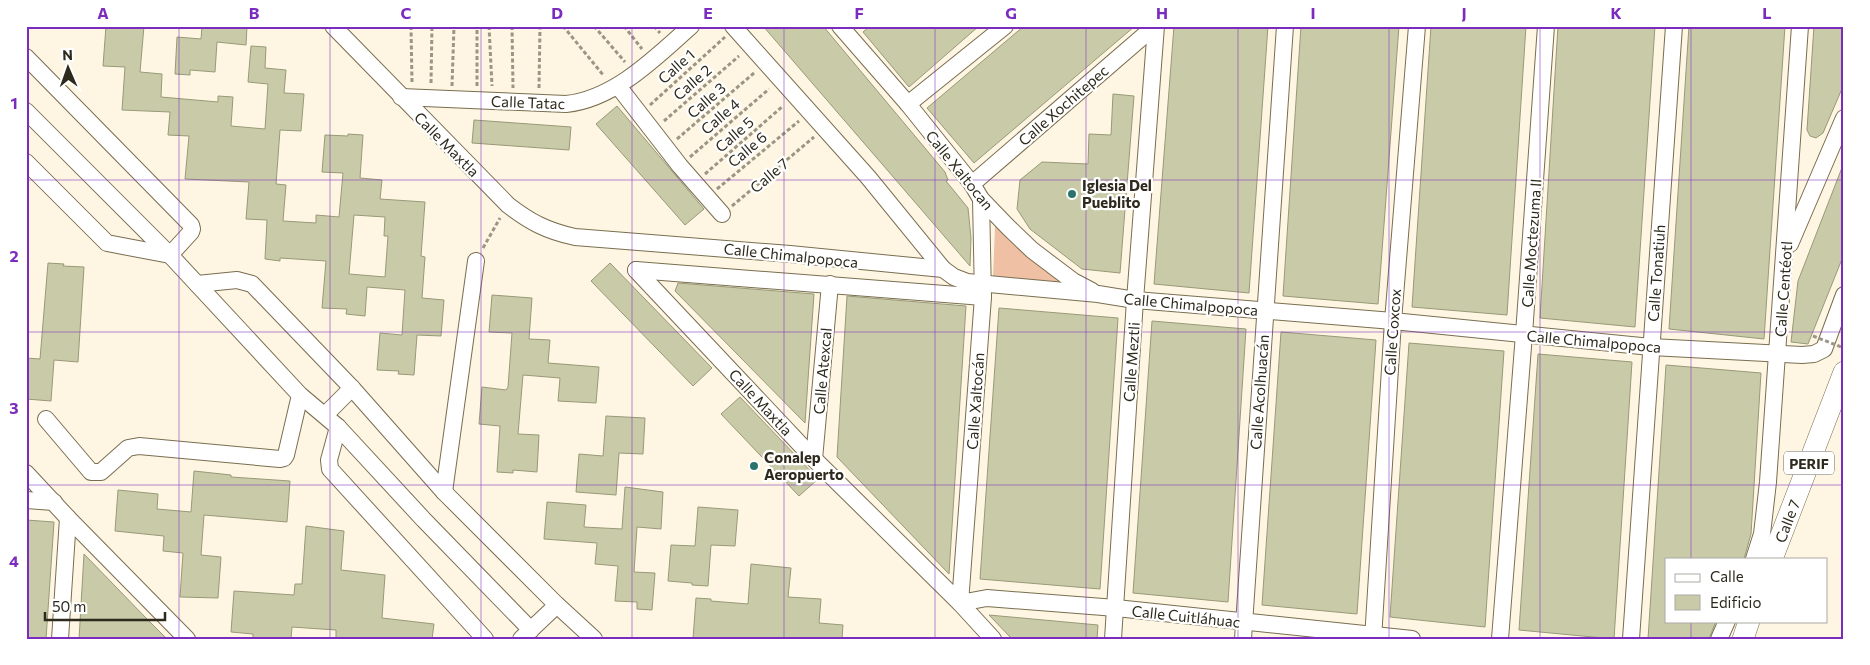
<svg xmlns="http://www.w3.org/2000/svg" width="1870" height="665" font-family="Commissioner,sans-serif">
  <rect width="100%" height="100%" fill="#fef6e2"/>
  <polygon fill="#f0c0a5" points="995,226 1076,287 993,278"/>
  <g fill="#c9cba8" stroke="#989978" fill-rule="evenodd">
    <path d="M106,26H144L140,72L162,74L161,97L218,102V96L233,97L231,126L265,129L268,84L248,82L251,46L266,47L265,68L286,70L284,93L304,94L301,131L280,130L276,184L286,185L283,221L316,223V215L339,217L343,173L322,172L325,135L348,136V134L363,135L360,178L382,180L380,199L425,202L421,256L425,257L422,298L444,300L441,336L417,335L414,375L398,374L399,371L377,370L380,333L402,335L405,290L367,287L365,316L346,314L347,309L322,308L326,261L280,258V261L265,259L267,220L246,219L249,182L185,179L189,136L168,135L170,112L122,110L125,67L103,66ZM354,215L385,217L384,236H388L385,277L349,274Z"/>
    <polygon points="202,26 247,26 246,45 217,42 215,72 190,70 190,75 175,74 177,37 201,39"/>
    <polygon points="763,26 823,26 945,172 948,180 946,181 968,208 971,238 970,266"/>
    <polygon points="870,26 979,26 909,87 863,32"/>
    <polygon points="1024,26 1135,26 974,163 927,108"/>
    <polygon points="1174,26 1268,26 1249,293 1154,284"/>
    <polygon points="1301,26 1399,26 1378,304 1283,296"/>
    <polygon points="1431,26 1526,26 1507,315 1412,307"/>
    <polygon points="1558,26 1655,26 1635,327 1540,318"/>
    <polygon points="1689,26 1785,26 1764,339 1669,329"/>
    <polygon points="1814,26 1844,26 1844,84 1823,133 1816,138 1810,136 1807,130"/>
    <polygon points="1113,94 1134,96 1120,273 1082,269 1030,229 1017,209 1020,180 1042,162 1088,164 1089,134 1111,135"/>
    <polygon points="617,106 704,209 685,225 596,124"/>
    <polygon points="474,120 571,127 569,150 472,143"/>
    <polygon points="1843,165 1844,254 1808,344 1791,342 1798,281"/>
    <polygon points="48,263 64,264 63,266 84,267 78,362 54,360 51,401 26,399 26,358 40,359"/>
    <polygon points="610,263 712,368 693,386 591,281"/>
    <polygon points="678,283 814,294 805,423 675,291"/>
    <polygon points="492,295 532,298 529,339 550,340 548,363 599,367 596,403 558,401 560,378 523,375 518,434 539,435 537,472 513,470 513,473 497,472 500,426 479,424 482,387 506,390 508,387 512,333 489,332"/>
    <polygon points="847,296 966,306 949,574 837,457"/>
    <polygon points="999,308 1118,318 1100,589 980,579"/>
    <polygon points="1152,321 1246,329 1228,602 1133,593"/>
    <polygon points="1281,332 1376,340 1357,614 1262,605"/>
    <polygon points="1409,343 1504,351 1485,627 1390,617"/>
    <polygon points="1538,354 1632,362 1614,639 1519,630"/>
    <polygon points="1666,365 1761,373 1751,534 1744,559 1666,559 1666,621 1716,621 1709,639 1648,639"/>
    <polygon points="740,397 818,479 799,496 721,414"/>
    <polygon points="606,416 645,418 643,454 619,453 616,495 576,492 579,454 603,456"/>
    <polygon points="194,471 231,475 231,477 290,481 287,522 204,515 201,555 221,557 218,598 180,597 183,553 163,551 164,536 115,531 118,490 158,494 157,509 191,512"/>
    <polygon points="625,487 663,492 661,529 637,527 634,572 655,573 652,610 637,609 637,602 615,601 618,566 595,564 597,543 544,539 547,502 586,505 584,527 622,529"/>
    <polygon points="698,507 738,510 735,546 711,545 708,586 692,585 692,583 668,581 671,545 695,546"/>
    <polygon points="26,520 54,522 46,639 26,639"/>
    <polygon points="306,526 344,531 341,570 385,575 382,618 434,624 432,639 336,639 336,630 292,627 291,639 253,639 253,634 231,632 234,591 294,595 295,584 302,584"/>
    <polygon points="84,554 146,618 167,639 79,639"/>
    <polygon points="751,564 791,568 788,597 821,599 819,623 843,625 842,639 693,639 696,598 711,599 711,601 748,604"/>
    <polygon points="989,615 1098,625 1097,639 1012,639"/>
  </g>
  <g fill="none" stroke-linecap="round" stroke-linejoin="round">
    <defs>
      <g id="minor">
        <path d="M333,26L508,205C530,222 547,231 575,237L790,254L943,269L954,277L967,282L1098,294L1135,300L1393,321L1651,347L1802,355L1814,354L1824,349L1844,295"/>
        <polyline points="733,26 868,177 943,269"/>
        <polyline points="840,26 908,104 972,184 981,199 1008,227 1032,250 1073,281 1092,291"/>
        <polyline points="26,57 191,225 192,229 191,232 170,255 107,243 26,162"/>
        <polyline points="618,86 680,166 722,214"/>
        <path d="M401,97L566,104C615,99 656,57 691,26"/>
        <polyline points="908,104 1005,26"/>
        <polyline points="26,111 170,255 300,395 338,427 424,520 531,630"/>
        <polyline points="972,184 1155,26"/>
        <polyline points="981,199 983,297 960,603 987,598 1116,608 1412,639"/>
        <polyline points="1790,244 1844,118"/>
        <polyline points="636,270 814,459 960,603 993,639"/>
        <polyline points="636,270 983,297"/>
        <polyline points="197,284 237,280 252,284 352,388 444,492 557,605 594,639"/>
        <polyline points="325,415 352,388"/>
        <polyline points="46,419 91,472 101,472 128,448 139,446 280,459 284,458 286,455 300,395"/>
        <polyline points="338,427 329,460 330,469 485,639"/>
        <polyline points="814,459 830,284"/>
        <polyline points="26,473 68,518 187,639"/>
        <polyline points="444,492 476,261"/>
        <polyline points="26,500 54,502"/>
        <polyline points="1754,559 1762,534 1768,482 1800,26"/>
        <polyline points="60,639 68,518"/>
        <polyline points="521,639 557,605"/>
        <polyline points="1113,639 1135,300 1156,26"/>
        <polyline points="1243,639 1285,26"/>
        <polyline points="1373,639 1393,321 1417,26"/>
        <polyline points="1500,639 1524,334 1546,26"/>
        <polyline points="1631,639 1674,26"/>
        <polyline points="1719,639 1727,621"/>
      </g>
      <g id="major">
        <polyline points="1772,559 1844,372"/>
        <polyline points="1743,639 1749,621"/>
      </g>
    </defs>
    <use href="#minor" stroke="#7a6e50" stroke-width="18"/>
    <use href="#major" stroke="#7a6e50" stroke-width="22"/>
    <g stroke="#9b9585" stroke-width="3" stroke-dasharray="4 2.5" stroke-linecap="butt">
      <polyline points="411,26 412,83"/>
      <polyline points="489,26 492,86"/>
      <polyline points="512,26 513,88"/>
      <polyline points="563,26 604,76"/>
      <polyline points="594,26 625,62"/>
      <polyline points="624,26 642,49"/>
      <polyline points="654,26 660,33"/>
      <polyline points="431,83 432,26"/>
      <polyline points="452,86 454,26"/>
      <polyline points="477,86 477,26"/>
      <polyline points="539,88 540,26"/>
      <polyline points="650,105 725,37"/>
      <polyline points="664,121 739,56"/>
      <polyline points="677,139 754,73"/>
      <polyline points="690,157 769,89"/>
      <polyline points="705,174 783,106"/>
      <polyline points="717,189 799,121"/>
      <polyline points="732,206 814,137"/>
      <polyline points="483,248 500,218"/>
    </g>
    <use href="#minor" stroke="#fff" stroke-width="16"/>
    <use href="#major" stroke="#fff" stroke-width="21"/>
    <polyline stroke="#9b9585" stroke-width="3" stroke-dasharray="4 2.5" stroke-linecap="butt" points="1813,336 1844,348"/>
  </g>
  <path fill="none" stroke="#7b2cbf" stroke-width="1" stroke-opacity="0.55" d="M179,26V639M330,26V639M481,26V639M632,26V639M784,26V639M935,26V639M1086,26V639M1238,26V639M1389,26V639M1540,26V639M1691,26V559M26,180H1844M26,332H1844M26,485H1844M1691,621V639"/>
  <g fill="#2b746e" stroke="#fff" stroke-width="2">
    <circle cx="1072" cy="194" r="5"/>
    <circle cx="754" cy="466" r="5"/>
  </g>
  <g text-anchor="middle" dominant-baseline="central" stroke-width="4.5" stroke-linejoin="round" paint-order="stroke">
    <rect fill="#fff" stroke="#6c6960" stroke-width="1" x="1784" y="451.5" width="50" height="23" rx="4"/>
    <g font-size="14" font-weight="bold" fill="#2d291c">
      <text x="1809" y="463">PERIF</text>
    </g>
    <g font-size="15" fill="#2d291c" stroke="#fff">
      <text transform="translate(676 66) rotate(-42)">Calle 1</text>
      <text transform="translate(692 82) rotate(-41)">Calle 2</text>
      <text transform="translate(706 100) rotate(-41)">Calle 3</text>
      <text transform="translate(528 102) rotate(2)">Calle Tatac</text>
      <text transform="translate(1063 105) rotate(-41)">Calle Xochitepec</text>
      <text transform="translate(720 116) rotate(-41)">Calle 4</text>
      <text transform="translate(734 134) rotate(-41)">Calle 5</text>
      <text transform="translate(447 144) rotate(45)">Calle Maxtla</text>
      <text transform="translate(747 149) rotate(-40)">Calle 6</text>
      <text transform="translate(960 170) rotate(51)">Calle Xaltocan</text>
      <text transform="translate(769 175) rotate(-40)">Calle 7</text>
      <text transform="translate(1531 243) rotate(-86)">Calle Moctezuma II</text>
      <text transform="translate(791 255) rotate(6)">Calle Chimalpopoca</text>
      <text transform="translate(1656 273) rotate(-86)">Calle Tonatiuh</text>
      <text transform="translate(1783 289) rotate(-86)">Calle Centéotl</text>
      <text transform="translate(1191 304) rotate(5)">Calle Chimalpopoca</text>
      <text transform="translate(1392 332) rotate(-86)">Calle Coxcox</text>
      <text transform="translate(1594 341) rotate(5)">Calle Chimalpopoca</text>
      <text transform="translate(1131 362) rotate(-86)">Calle Meztli</text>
      <text transform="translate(822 371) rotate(-85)">Calle Atexcal</text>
      <text transform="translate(1259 392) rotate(-86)">Calle Acolhuacán</text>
      <text transform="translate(975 401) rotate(-86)">Calle Xaltocán</text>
      <text transform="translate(761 402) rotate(47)">Calle Maxtla</text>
      <text transform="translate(1787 521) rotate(-69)">Calle 7</text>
      <text transform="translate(1186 616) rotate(6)">Calle Cuitláhuac</text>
    </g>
    <g font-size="15" font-weight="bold" fill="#2d291c" stroke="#fff" text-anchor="start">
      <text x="1082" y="185">Iglesia Del<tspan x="1082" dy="17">Pueblito</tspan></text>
      <text x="764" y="457">Conalep<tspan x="764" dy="17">Aeropuerto</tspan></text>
    </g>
  </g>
  <rect width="1870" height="665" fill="none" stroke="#ffffff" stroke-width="55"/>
  <rect x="1665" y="558" width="162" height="65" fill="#ffffff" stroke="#aba9a4"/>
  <rect x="1675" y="574" width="25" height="8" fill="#ffffff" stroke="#aba9a4"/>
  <text x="1710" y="582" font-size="15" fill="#2d291c">Calle</text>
  <rect x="1675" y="595" width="25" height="15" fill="#c9cba8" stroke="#aba9a4"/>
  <text x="1710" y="608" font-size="15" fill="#2d291c">Edificio</text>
  <g transform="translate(68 68) rotate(358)" stroke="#ffffff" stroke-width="4" paint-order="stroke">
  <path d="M0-4L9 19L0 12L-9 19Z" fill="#2d291c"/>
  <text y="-8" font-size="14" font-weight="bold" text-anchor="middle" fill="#2d291c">N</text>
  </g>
  <path d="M45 612v8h120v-8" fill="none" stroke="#2d291c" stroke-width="2.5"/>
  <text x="52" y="612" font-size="15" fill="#2d291c" stroke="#ffffff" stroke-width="4" paint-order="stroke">50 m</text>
  <rect x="28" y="28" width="1814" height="610" fill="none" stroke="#7b2cbf" stroke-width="2"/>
  <g font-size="16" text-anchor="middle" font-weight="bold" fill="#7b2cbf">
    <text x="103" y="19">A</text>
    <text x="254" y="19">B</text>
    <text x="406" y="19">C</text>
    <text x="557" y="19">D</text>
    <text x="708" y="19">E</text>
    <text x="859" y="19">F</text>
    <text x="1011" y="19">G</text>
    <text x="1162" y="19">H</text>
    <text x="1313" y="19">I</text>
    <text x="1464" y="19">J</text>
    <text x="1616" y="19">K</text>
    <text x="1767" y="19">L</text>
    <text x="14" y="109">1</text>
    <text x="14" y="262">2</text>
    <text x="14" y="414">3</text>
    <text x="14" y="567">4</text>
  </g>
</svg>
